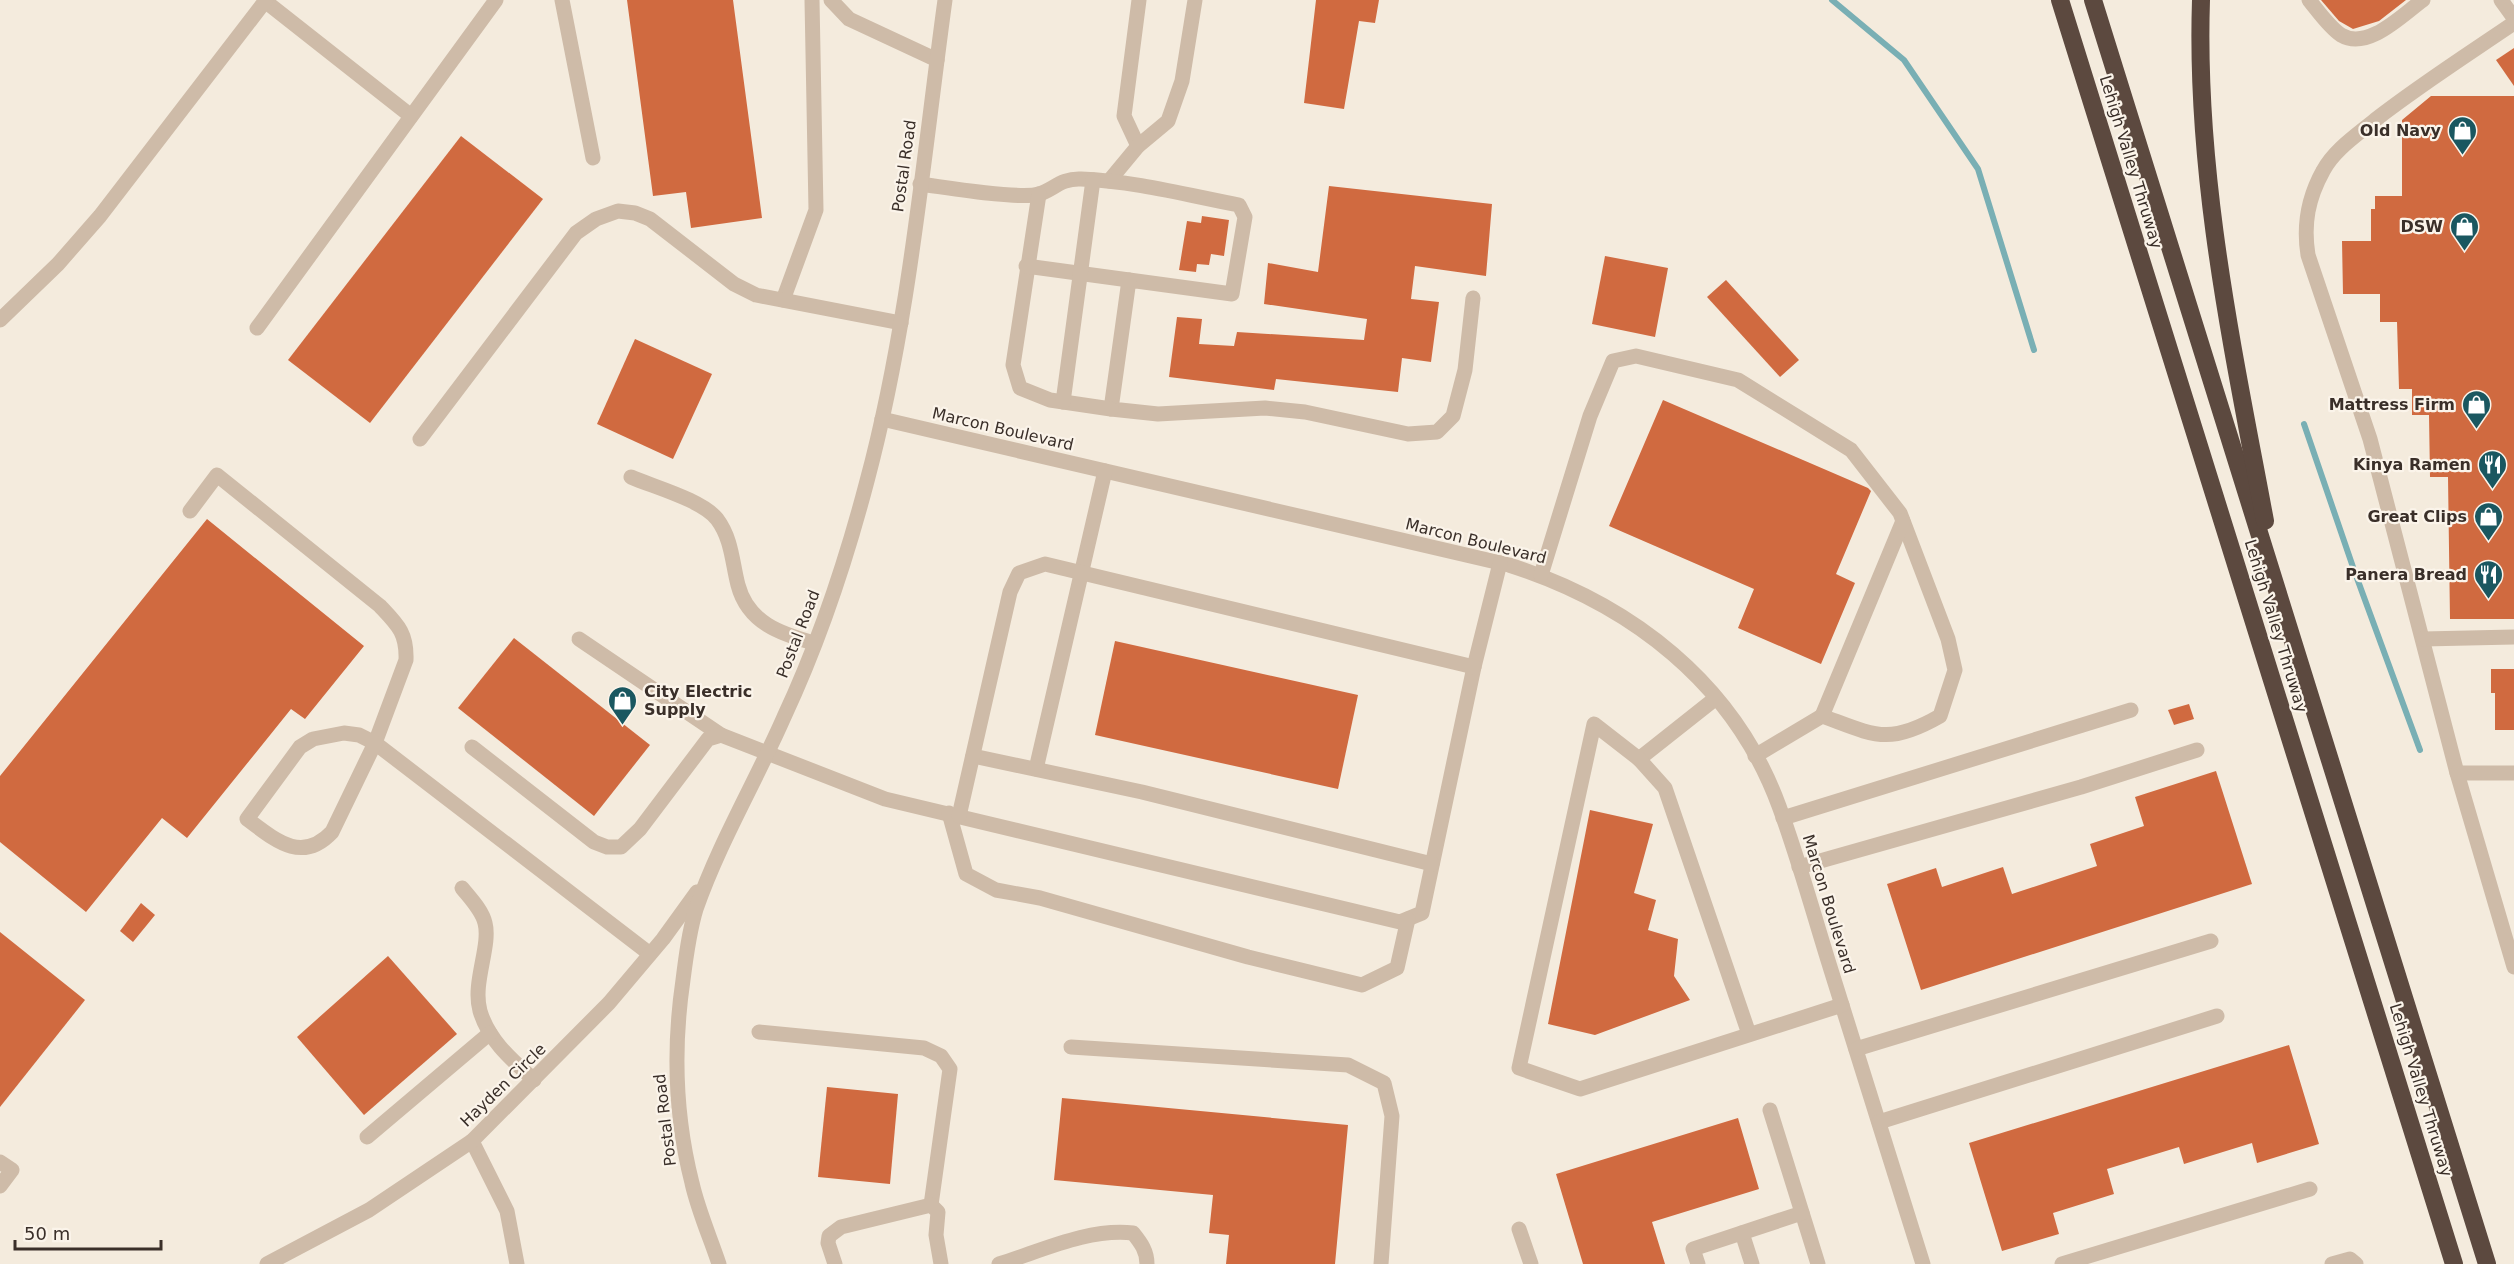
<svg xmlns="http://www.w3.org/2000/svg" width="2514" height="1264" font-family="'DejaVu Sans',sans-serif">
  <rect width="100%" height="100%" fill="#f4ebdd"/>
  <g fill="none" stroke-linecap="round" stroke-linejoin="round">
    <g stroke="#79afb4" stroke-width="6">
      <polyline points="1832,0 1904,60 1978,169 2034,350"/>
      <polyline points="2304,424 2354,570 2420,750"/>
    </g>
  </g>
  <g fill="#d06a40">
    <polygon points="627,0 733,0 762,218 691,228 686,192 653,196"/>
    <polygon points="1316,0 1379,0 1375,23 1359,21 1344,109 1304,103"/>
    <polygon points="2321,0 2406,0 2379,21 2353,29 2339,21"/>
    <polygon points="2514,48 2514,86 2496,60"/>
    <polygon points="2431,96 2514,96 2514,619 2450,619 2448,477 2430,477 2429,415 2412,415 2412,389 2399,389 2397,322 2380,322 2380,294 2343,294 2342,241 2371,241 2371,209 2375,209 2375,196 2402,196 2402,120"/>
    <polygon points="461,136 543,199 370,423 288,360"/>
    <polygon points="1329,186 1492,204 1486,276 1415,266 1411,299 1439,302 1431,362 1402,358 1398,392 1276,379 1274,390 1169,377 1177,317 1202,319 1199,344 1234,346 1237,332 1364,340 1367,319 1264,304 1268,263 1318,272"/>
    <polygon points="1202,216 1229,220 1224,256 1211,254 1209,265 1197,264 1196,272 1179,270 1187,221 1201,223"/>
    <polygon points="1605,256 1668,268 1655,337 1592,324"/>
    <polygon points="1726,280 1799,360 1780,377 1707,297"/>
    <polygon points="635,339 712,374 673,459 597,424"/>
    <polygon points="1663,400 1868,488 1871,491 1836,574 1855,583 1821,664 1738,628 1754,589 1609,526"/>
    <polygon points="207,519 364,646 305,719 291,709 187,838 162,818 86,912 0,842 0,776"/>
    <polygon points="514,638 650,745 594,816 458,708"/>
    <polygon points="1115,641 1358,695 1338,789 1095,735"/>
    <polygon points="2491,669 2514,669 2514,730 2495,730 2495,693 2491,693"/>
    <polygon points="2189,704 2194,719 2174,725 2168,710"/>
    <polygon points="2216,771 2252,884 1921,990 1887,884 1936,868 1942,887 2003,867 2012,894 2097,866 2090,844 2144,826 2135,797"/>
    <polygon points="1590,810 1653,824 1634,893 1656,900 1648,930 1678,939 1674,976 1690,1000 1595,1035 1548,1024"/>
    <polygon points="141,903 155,915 133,942 120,931"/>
    <polygon points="0,932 85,1000 0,1107"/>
    <polygon points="388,956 457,1034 364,1115 297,1037"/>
    <polygon points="2289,1045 2319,1144 2257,1163 2252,1143 2184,1164 2179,1147 2107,1169 2114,1194 2053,1213 2059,1234 2002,1251 1969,1143"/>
    <polygon points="827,1087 898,1094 890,1184 818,1177"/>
    <polygon points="1062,1098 1348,1125 1335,1264 1226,1264 1229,1235 1209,1233 1213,1195 1054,1180"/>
    <polygon points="1738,1118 1759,1189 1652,1222 1665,1264 1583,1264 1556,1174"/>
  </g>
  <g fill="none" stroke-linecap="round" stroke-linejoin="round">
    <g stroke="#cebba8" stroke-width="15">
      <polyline points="562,0 593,158"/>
      <polyline points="831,0 849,19 937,60"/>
      <path d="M2309,0C2318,11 2329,27 2341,35C2368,51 2402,15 2423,0"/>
      <polyline points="2501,0 2514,18"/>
      <polyline points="265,1 411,116"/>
      <path d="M2514,23C2467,55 2420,85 2375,120C2357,135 2334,150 2323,171C2308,198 2303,224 2308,255L2370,439L2457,773L2514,967"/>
      <polyline points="1138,146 1124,116 1139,0"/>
      <polyline points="1109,181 1138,146 1168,121 1182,81 1195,0"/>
      <path d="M920,184C944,187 1019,200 1039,194C1053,190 1061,178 1081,179C1134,181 1187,195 1239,205L1245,217L1232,294L1129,280L1111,409L1158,414L1265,408L1305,412L1408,434L1437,432L1453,416L1465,370L1473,298"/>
      <polyline points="1039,194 1013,365 1020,388 1050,400 1111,409"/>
      <polyline points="1026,266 1129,280"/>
      <polyline points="783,300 816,210 812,0"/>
      <polyline points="0,320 58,264 100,216 266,0"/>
      <polyline points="257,328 496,0"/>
      <polyline points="1063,402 1093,180"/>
      <path d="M882,419L1509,565C1631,604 1734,683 1779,806C1799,860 1814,916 1831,970C1862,1068 1893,1166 1923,1264"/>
      <polyline points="420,439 576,233 596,219 618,211 635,213 650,219 734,284 756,295 901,323"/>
      <path d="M631,477C654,487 702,500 717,519C732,539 732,562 738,585C748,623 781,634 814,643"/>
      <path d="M190,511L217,475L380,606C398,625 407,633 406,660L375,743L650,954"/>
      <path d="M1541,575L1590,416L1613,361L1636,356L1738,380L1851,450L1900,513L1948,639L1955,670L1940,716C1888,746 1874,735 1822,716L1755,756"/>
      <polyline points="579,639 721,735"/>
      <polyline points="2423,639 2514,637"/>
      <polyline points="1822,716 1903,521"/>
      <path d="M344,733L359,735L375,743L332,832C302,864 275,840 247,819L300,747L313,739Z"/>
      <polyline points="472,747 594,842 607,847 621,847 640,829 708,739 721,735 885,799 1400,922 1422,913 1474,667 1500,563"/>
      <polyline points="973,756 1142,792 1432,864"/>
      <polyline points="1639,759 1716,698"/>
      <polyline points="1036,769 1105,471"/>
      <polyline points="2457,773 2514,773"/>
      <polyline points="949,813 966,874 996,890 1040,898 1248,957 1362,985 1397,968 1408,919"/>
      <polyline points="959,816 1010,592 1019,573 1045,564 1474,667"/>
      <polyline points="1783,818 2131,710"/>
      <polyline points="1799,867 2081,787 2197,750"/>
      <path d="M462,888C470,898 482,910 485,923C491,946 472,983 480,1011C489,1041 512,1060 534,1080"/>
      <polyline points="759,1032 924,1048 941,1056 950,1069 931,1205"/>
      <polyline points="1749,1034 1665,788 1639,759 1594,724 1519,1068 1580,1089 1842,1005"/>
      <polyline points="1071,1047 1348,1065 1384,1083 1392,1116 1381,1264"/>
      <polyline points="1856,1049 2211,941"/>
      <polyline points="1770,1110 1818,1264"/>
      <polyline points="1879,1122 2217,1016"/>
      <polyline points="367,1137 490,1033"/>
      <polyline points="472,1141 507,1211 517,1264"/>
      <polyline points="0,1162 12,1170 0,1186"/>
      <polyline points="1519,1229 1531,1264"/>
      <polyline points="1742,1233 1752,1264"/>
      <polyline points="267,1264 369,1210 472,1141 609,1003 663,939 697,892"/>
      <path d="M719,1264C710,1237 698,1210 692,1183C675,1116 673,1048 683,980C686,956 689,932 696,909C719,843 756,781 784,717C819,642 846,561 867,481C909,324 923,160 945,0"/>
      <polyline points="835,1264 828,1243 829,1236 841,1227 931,1205 938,1212 936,1235 941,1264"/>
      <path d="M999,1264C1041,1251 1088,1228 1133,1233C1141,1243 1147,1251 1147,1264"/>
      <polyline points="1698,1264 1693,1249 1802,1213"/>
      <polyline points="2062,1264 2310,1189"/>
      <polyline points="2332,1264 2350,1259 2356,1264"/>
    </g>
    <g stroke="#5c493f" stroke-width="18">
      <polyline points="2060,0 2454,1264"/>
      <polyline points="2093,0 2487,1264"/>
      <path d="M2201,0C2195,176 2233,349 2265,521"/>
    </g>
  </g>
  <defs>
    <symbol id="shop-pin" viewBox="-11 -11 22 30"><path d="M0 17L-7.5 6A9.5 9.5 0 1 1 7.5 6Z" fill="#1a5760" stroke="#fbf4ea"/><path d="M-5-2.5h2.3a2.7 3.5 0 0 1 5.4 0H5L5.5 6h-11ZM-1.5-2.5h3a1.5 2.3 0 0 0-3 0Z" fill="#fff"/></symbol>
    <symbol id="restaurant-pin" viewBox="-11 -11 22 30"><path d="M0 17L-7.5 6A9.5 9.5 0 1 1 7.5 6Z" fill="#1a5760" stroke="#fbf4ea"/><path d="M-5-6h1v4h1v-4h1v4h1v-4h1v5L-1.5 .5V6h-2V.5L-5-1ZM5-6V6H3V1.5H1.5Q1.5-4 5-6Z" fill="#fff"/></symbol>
  </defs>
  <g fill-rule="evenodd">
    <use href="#shop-pin" x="2446" y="114" width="33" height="45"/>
    <use href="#shop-pin" x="2448" y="210" width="33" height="45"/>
    <use href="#shop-pin" x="2460" y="388" width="33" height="45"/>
    <use href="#restaurant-pin" x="2476" y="448" width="33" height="45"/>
    <use href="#shop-pin" x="2472" y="500" width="33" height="45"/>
    <use href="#restaurant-pin" x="2472" y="558" width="33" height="45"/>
    <use href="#shop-pin" x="606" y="684" width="33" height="45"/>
  </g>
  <g text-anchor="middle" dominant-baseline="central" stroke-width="4.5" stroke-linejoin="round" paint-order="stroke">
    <g font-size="16" font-weight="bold" fill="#3a2f29" stroke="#fbf4ea" text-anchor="end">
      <text x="2441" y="130">Old Navy</text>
      <text x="2443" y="226">DSW</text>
      <text x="2455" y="404">Mattress Firm</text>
      <text x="2471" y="464">Kinya Ramen</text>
      <text x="2467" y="516">Great Clips</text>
      <text x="2467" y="574">Panera Bread</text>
      <text x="644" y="691" text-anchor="start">City Electric<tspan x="644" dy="18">Supply</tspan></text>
    </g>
    <g font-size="16" fill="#3a2f29" stroke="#fbf4ea">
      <text transform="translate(2131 162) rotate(73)">Lehigh Valley Thruway</text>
      <text transform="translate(904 166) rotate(-82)">Postal Road</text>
      <text transform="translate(1003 429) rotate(13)">Marcon Boulevard</text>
      <text transform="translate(1476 541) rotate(14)">Marcon Boulevard</text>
      <text transform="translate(2276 626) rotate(73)">Lehigh Valley Thruway</text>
      <text transform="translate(798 634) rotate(-69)">Postal Road</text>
      <text transform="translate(1829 904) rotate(73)">Marcon Boulevard</text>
      <text transform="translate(503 1085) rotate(-44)">Hayden Circle</text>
      <text transform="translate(2421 1090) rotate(73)">Lehigh Valley Thruway</text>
      <text transform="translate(665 1120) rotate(-97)">Postal Road</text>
    </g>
  </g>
  <path d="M15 1240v9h146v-9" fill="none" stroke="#3a2f29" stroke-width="3"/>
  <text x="24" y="1240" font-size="18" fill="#3a2f29" stroke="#fbf4ea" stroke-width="4.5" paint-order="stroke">50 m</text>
</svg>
